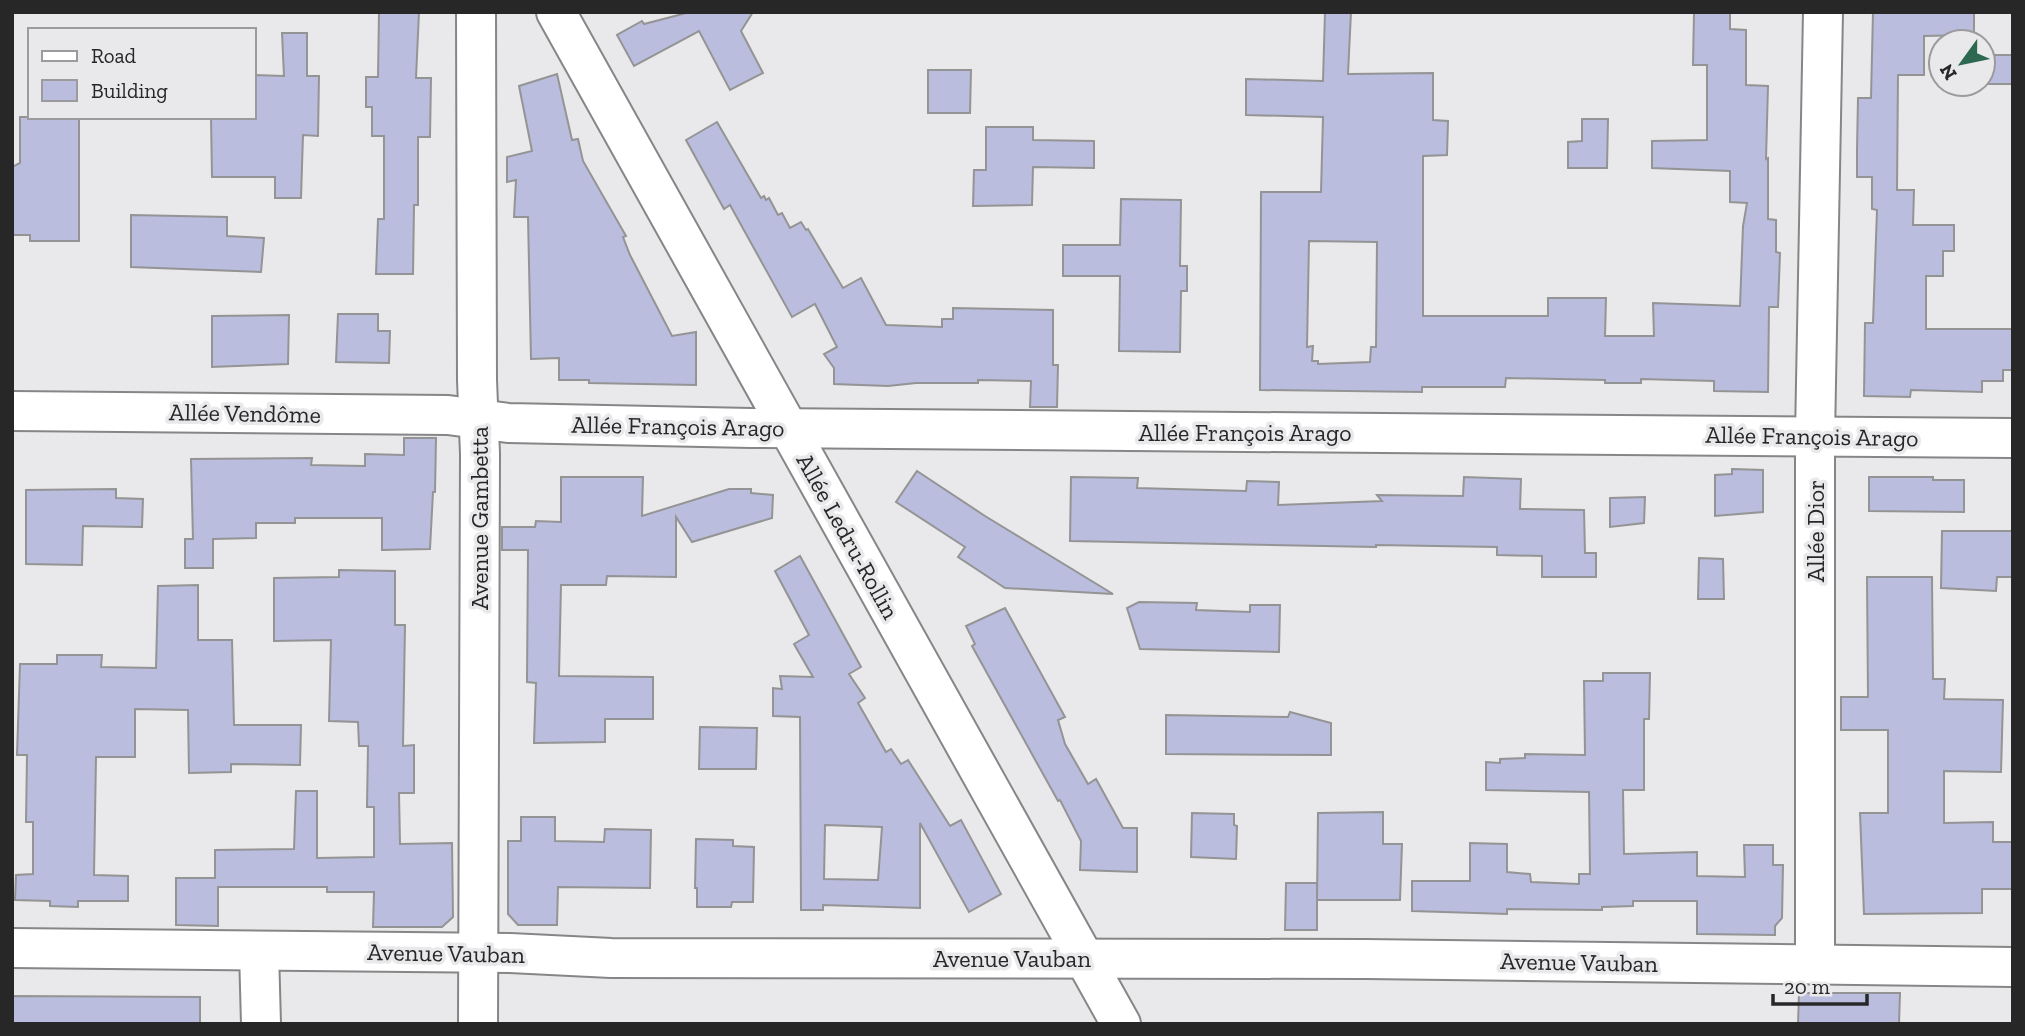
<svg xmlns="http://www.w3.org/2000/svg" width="2025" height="1036" font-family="'Zilla Slab',serif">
  <rect width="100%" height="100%" fill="#e9e9eb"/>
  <g fill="#babdde" stroke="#949495" stroke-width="2" fill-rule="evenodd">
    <polygon points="379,12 419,12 416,78 431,78 430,137 418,137 418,205 414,205 413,274 376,274 378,219 384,219 384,136 372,136 372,107 366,107 366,77 378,77"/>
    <polygon points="690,12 753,12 741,31 763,73 730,90 699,31 634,66 617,35 642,21 644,24"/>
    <path d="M1325,12H1351L1348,74L1433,73V120L1448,121L1447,155L1423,156V316H1548V298H1606L1605,336H1654L1653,303L1740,306L1743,226L1747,203L1730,202V171L1652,168V141L1707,140V65H1693L1694,13H1730V29L1746,30V85L1768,86L1766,159L1768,158V219L1776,220V252L1780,253L1778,307H1769L1768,392L1714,391V381L1641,379V383H1605V380L1506,378L1505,387H1422V392L1260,390L1261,192H1321L1323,117L1246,115V79L1323,81ZM1309,241L1377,242L1376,347H1371L1370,362L1318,364V361H1312L1313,346L1307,347Z"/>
    <polygon points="1873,12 1974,12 1974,35 1924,36 1924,75 1898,75 1897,190 1914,190 1913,225 1954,225 1954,251 1943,251 1943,276 1926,276 1926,329 2013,329 2013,370 2003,370 2003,381 1982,381 1982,392 1911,390 1910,397 1864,396 1865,323 1873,323 1877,210 1872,209 1872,177 1857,177 1857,150 1858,98 1871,98"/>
    <polygon points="282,33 307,33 307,76 319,76 318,136 303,135 301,198 275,198 275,177 212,177 211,117 254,117 254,75 284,76"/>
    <rect x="1983" y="55" width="30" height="29"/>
    <polygon points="928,70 971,70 970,113 928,113"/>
    <polygon points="557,74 572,140 578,139 583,161 626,236 623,237 630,255 672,336 696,332 696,385 589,383 589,380 559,380 559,358 531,359 528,217 514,217 516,180 507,182 507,157 532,151 519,86"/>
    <polygon points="20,117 79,117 79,241 30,241 30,235 12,235 12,167 20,163"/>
    <polygon points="1582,119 1608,119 1607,168 1568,168 1568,142 1582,141"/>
    <polygon points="717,122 761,198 764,196 766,200 769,198 778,215 782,213 790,228 801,222 806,230 808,229 843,288 861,278 886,325 942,327 942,319 953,319 953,308 1053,310 1053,365 1058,365 1057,407 1030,407 1031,381 978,380 978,383 916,383 888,386 834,384 834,368 824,354 837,347 815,304 792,317 730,205 724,209 686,140"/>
    <polygon points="986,127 1033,127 1033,140 1094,141 1094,168 1033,167 1032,205 973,206 974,170 986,170"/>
    <polygon points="1121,199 1181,200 1180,266 1187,266 1187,291 1181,291 1180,352 1119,351 1120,276 1063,276 1063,245 1120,245"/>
    <polygon points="131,215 227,217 227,236 264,238 261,272 131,267"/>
    <polygon points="338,314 378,314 378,331 390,331 389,363 336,362"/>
    <polygon points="289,315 288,364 212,367 212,316"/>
    <polygon points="404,438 436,438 435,492 433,492 430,549 382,550 382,518 295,518 295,523 256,523 256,538 213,539 213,568 185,568 185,539 193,539 191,459 312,458 311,465 365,466 365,454 404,455"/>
    <polygon points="1732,469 1763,470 1763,512 1715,516 1715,475 1732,474"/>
    <polygon points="917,471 985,516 1113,594 1005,588 958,557 965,547 896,502"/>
    <polygon points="561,477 643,477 642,516 729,489 751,489 751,493 773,495 772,518 692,542 676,517 676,577 607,576 606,585 561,585 559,676 653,677 653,719 605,719 605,742 534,743 536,683 527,682 528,550 502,550 502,527 535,527 536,521 561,522"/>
    <polygon points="1071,477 1138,478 1137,488 1246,491 1247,481 1279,482 1278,505 1382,501 1377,495 1463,496 1464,477 1521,479 1520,509 1584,510 1585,553 1596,553 1596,577 1542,577 1542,556 1497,555 1497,547 1376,545 1376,547 1070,541"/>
    <polygon points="1869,477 1933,477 1933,480 1964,480 1964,512 1869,511"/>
    <polygon points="116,489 116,498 143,499 142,527 83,526 82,565 26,564 26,490"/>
    <polygon points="1645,497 1644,523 1610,527 1610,498"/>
    <polygon points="1942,531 2013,531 2013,577 1997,577 1996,591 1941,588"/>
    <path d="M800,556L861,667L849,674L865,698L858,703L886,752L891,749L901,764L908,760L950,826L961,820L1001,894L969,912L920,823V908L823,905V910H801L800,717L773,716V688L782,689L780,676L813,677L794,644L809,635L775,571ZM825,825L882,827L878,880L824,879Z"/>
    <polygon points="1699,558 1723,559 1724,599 1698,599"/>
    <polygon points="339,570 395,571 395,625 405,625 403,746 414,745 414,793 399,793 400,844 452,843 453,917 442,927 373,927 374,892 327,892 327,887 218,887 218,926 176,925 176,878 215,878 215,850 294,849 296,791 317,791 317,858 374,857 374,807 367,807 368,746 359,746 358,722 329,721 331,640 274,641 274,578 339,577"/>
    <polygon points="1867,577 1932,577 1933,679 1945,679 1944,699 2003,700 2001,772 1944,771 1944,823 1993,822 1993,842 2013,842 2013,889 1982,889 1982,913 1864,914 1860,813 1888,813 1888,730 1841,730 1841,697 1868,697"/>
    <polygon points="198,585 198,640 232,640 234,725 301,725 300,765 231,764 231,772 189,773 188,710 135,709 135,757 96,757 94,875 128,876 128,901 78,901 78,907 50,906 50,901 15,900 16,875 33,874 33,822 26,822 27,755 17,755 20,664 57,664 57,655 102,655 101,667 156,668 158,586"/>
    <polygon points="1139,602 1197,603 1196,610 1250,612 1250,605 1280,605 1279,652 1140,649 1127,608"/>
    <polygon points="1005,608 1065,717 1058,720 1065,744 1088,784 1096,779 1123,828 1137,828 1137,872 1080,870 1081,841 1060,800 1058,801 972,646 975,644 966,626"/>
    <polygon points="1603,673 1650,673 1649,719 1644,719 1644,790 1623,790 1624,854 1697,852 1697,876 1745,877 1744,845 1773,845 1773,865 1783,865 1782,918 1775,926 1775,935 1697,934 1697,901 1633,901 1633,906 1602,907 1602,910 1507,909 1507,914 1412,911 1412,881 1470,881 1470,843 1507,844 1507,872 1530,874 1531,882 1579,884 1579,874 1590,874 1589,792 1486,790 1486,762 1500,763 1500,759 1525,758 1525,754 1585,755 1584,681 1603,681"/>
    <polygon points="1290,712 1331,723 1331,755 1166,754 1166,715 1288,717"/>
    <polygon points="700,727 757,728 756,769 699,769"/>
    <polygon points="1383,812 1383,844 1402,844 1400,900 1317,900 1318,813"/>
    <polygon points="1192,813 1234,814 1234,825 1237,826 1236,859 1191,857"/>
    <polygon points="521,817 555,817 555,841 604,842 605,829 651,830 650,888 558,887 557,925 518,925 508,914 508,841 521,841"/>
    <polygon points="696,839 733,840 733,846 754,847 753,902 732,902 731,907 697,907 697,888 695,888"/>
    <polygon points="1286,883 1317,883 1317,930 1285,930"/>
    <polygon points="1799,993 1900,993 1899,1024 1798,1024"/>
    <polygon points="12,996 200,997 200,1024 12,1024"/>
  </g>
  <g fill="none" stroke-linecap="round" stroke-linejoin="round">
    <defs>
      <g id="minor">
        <polyline points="476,12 477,380 480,454 478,1024"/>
        <polyline points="556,12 1121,1024"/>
        <polyline points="12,411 448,415 508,423 751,428 2013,438"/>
        <polyline points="12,948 510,953 611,958 1365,959 2013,967"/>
        <polyline points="259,951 261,1024"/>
        <polyline points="1815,965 1815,436 1823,12"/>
      </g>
    </defs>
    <use href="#minor" stroke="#868687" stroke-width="42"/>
    <use href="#minor" stroke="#fff" stroke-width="38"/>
  </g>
  <g text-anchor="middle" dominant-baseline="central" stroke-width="7" stroke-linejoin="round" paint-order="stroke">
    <g font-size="24" fill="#272728" stroke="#e9e9eb">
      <text transform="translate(245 413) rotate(1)">Allée Vendôme</text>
      <text transform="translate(678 426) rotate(1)">Allée François Arago</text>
      <text x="1245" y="432">Allée François Arago</text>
      <text transform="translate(1812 436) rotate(1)">Allée François Arago</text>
      <text transform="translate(479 518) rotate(-90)">Avenue Gambetta</text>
      <text transform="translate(1815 531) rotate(-90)">Allée Dior</text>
      <text transform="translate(848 536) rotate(61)">Allée Ledru-Rollin</text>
      <text transform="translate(446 953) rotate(1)">Avenue Vauban</text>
      <text x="1012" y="958">Avenue Vauban</text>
      <text transform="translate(1579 962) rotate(1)">Avenue Vauban</text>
    </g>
  </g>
  <rect width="2025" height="1036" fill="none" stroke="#272728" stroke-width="28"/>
  <rect x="28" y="28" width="228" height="91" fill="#e9e9eb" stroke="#9b9b9d" stroke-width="2"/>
  <rect x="42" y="51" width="35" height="10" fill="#ffffff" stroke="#9b9b9d" stroke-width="2"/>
  <text x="91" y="63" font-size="21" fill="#272728">Road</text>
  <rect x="42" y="80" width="35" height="21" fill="#babdde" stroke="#9b9b9d" stroke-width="2"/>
  <text x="91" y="98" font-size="21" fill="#272728">Building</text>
  <g transform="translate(1962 63) rotate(237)"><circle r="33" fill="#e9e9eb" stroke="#9b9b9d" stroke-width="2"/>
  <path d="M0-5L12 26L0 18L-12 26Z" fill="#2f6851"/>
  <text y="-10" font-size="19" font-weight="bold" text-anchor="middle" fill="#272728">N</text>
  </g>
  <path d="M1773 994v10h94v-10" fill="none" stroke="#272728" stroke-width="3.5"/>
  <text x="1784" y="994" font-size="21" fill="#272728" stroke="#e9e9eb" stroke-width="5" paint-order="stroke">20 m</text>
</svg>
